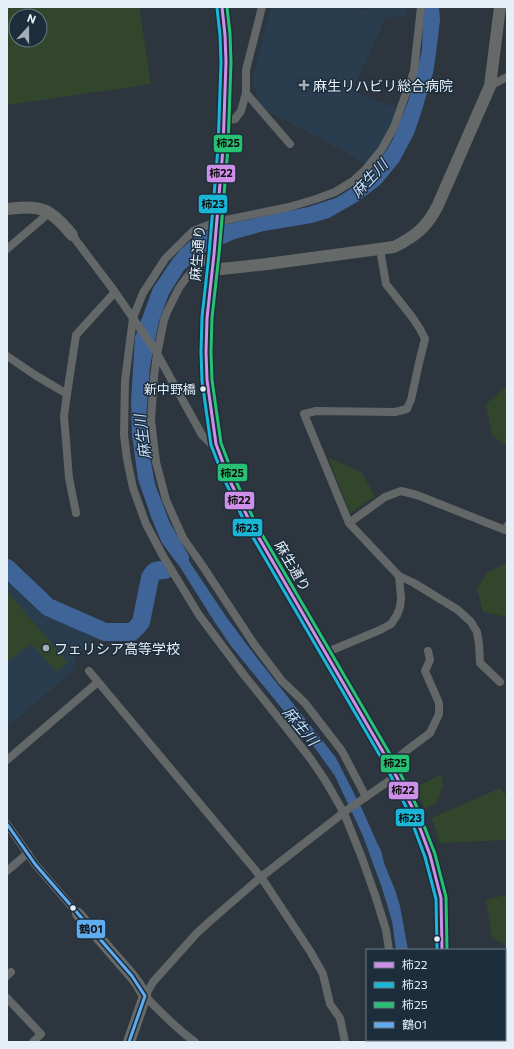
<svg xmlns="http://www.w3.org/2000/svg" width="514" height="1049" font-family="Commissioner,'Noto Sans JP',sans-serif">
  <rect width="100%" height="100%" fill="#2d363f"/>
  <g fill="#293d4f">
    <polygon points="271,7 356,7 366,11 373,7 408,7 405,16 386,18 352,90 382,103 398,108 393,124 369,165 262,108 252,81"/>
    <polygon points="7,579 43,615 67,624 82,632 96,638 74,659 76,668 7,727"/>
  </g>
  <g fill="#31462a" fill-rule="evenodd">
    <path d="M7,7H139L151,84L7,105ZM16,16H40V40H16Z"/>
    <polygon points="507,386 507,447 492,435 486,404"/>
    <polygon points="328,457 361,472 375,496 350,513"/>
    <polygon points="507,563 507,617 483,612 477,589 488,572"/>
    <polygon points="7,591 68,663 56,671 31,644 7,662"/>
    <polygon points="441,774 443,785 437,802 425,809 415,788"/>
    <polygon points="500,788 507,796 507,840 440,843 432,818"/>
    <polygon points="505,895 507,897 507,947 492,937 486,900"/>
  </g>
  <polygon fill="#3f6497" points="425,7 439,7 440,20 436,54 433,73 422,110 414,134 399,162 380,185 357,202 329,218 312,223 264,231 235,239 205,252 184,270 169,294 159,321 150,366 146,419 149,451 155,484 169,521 189,556 189,561 227,618 257,658 336,758 363,811 378,845 381,850 384,863 395,890 400,906 408,950 396,950 392,921 382,888 363,836 335,776 310,741 297,727 231,646 214,621 180,567 162,543 151,517 138,479 132,435 131,401 135,337 153,288 172,260 181,249 199,234 222,225 308,207 336,198 349,190 369,173 387,150 393,139 408,102 416,76 422,50 423,22"/>
  <g fill="none" stroke-linecap="round" stroke-linejoin="round">
    <path stroke="#3f6497" stroke-width="18" d="M7,568L48,607L105,632H132L137,627L141,622L150,578C154,570 156,570 165,570"/>
    <g stroke="#636767" stroke-width="8">
      <polyline points="490,86 507,77"/>
      <polyline points="246,93 290,144"/>
      <polyline points="224,121 235,119 241,111 246,93 246,70 262,7"/>
      <polyline points="72,235 115,292 155,350 202,435 217,450"/>
      <polyline points="7,249 49,213"/>
      <polyline points="380,249 386,284 412,317 420,329 425,339 419,363 411,400 407,409 395,412 316,411 304,414 349,523 399,576 414,583 458,610 471,622 477,632 479,644 480,663 500,682"/>
      <polyline points="214,254 199,265 187,277 179,288 167,312 164,320 157,354 154,377 151,420 156,462 166,500 183,538 202,565 254,644 282,681 305,703 342,751 366,797"/>
      <polyline points="7,356 35,375 67,394"/>
      <polyline points="76,513 69,478 64,416 67,394 76,335 115,292"/>
      <polyline points="349,523 385,497 401,491 417,495 505,530 507,526"/>
      <polyline points="325,653 380,630 391,624 397,615 400,607 401,598 399,576"/>
      <polyline points="89,671 261,877 310,951 323,974 330,1004 340,1018 345,1042"/>
      <polyline points="7,760 98,682"/>
      <polyline points="390,764 406,751 430,733 439,714 439,703 425,671 430,660 428,651"/>
      <polyline points="7,824 35,864 78,914"/>
      <polyline points="7,871 28,853"/>
      <polyline points="389,950 386,930 375,895 362,858 344,813 325,780 310,758 269,706 244,675 199,615 163,556 146,524 133,488 127,459 124,435 125,381 133,318 143,293 165,259 193,231 216,222 289,207 316,199 335,192 353,181 365,170 382,149 394,127 414,71 421,7"/>
      <polyline points="7,976 11,972"/>
      <polyline points="7,998 41,1034 33,1042"/>
      <polyline points="399,1040 399,1042"/>
      <path d="M195,1042C176,1028 161,1013 145,996L153,982L196,934L209,922L261,877L347,810L396,776"/>
    </g>
    <g stroke="#656a69" stroke-width="12">
      <path d="M7,209C41,204 51,209 72,235"/>
      <path d="M212,270L267,264L394,247C416,236 427,227 438,205L490,86L500,7"/>
      <polyline points="78,914 132,976 138,984 145,996 129,1042"/>
    </g>
    <g stroke="#6c716f" stroke-width="13">
      <polyline points="222,7 225,35 226,62 223,148 214,254 207,318 206,352 207,380 216,444 219,452 229,479 252,526 390,764 412,807 430,855 438,884 441,898 442,950"/>
      <polyline points="448,1040 448,1042"/>
    </g>
    <defs>
      <polyline id="bus-1" points="222,7 225,35 226,62 223,148 214,254 207,318 206,352 207,380 216,444 229,479 252,526 390,764 412,807 430,855 441,898 442,950"/>
      <polyline id="bus-2" points="217,8 220,35 221,62 218,148 209,254 202,317 201,352 202,381 211,445 225,481 248,529 386,766 407,809 425,857 436,899 437,950"/>
      <polyline id="bus-3" points="227,7 230,34 231,62 228,148 219,254 212,318 211,352 212,380 221,443 234,477 256,524 394,761 416,805 435,854 446,897 447,950"/>
      <polyline id="bus-4" points="7,824 35,864 132,976 145,996 129,1042"/>
    </defs>
    <use href="#bus-1" stroke="#1c2d3b" stroke-width="6"/>
    <use href="#bus-2" stroke="#1c2d3b" stroke-width="6"/>
    <use href="#bus-3" stroke="#1c2d3b" stroke-width="6"/>
    <use href="#bus-4" stroke="#1c2d3b" stroke-width="6"/>
    <use href="#bus-1" stroke="#ce8fe9" stroke-width="3"/>
    <use href="#bus-2" stroke="#1ab6d8" stroke-width="3"/>
    <use href="#bus-3" stroke="#26c172" stroke-width="3"/>
    <use href="#bus-4" stroke="#60acee" stroke-width="3"/>
  </g>
  <g fill="#a4aeb7" stroke="#1c2d3b" stroke-width="1.5">
    <path d="M302 79h4v4h4v4h-4v4h-4v-4h-4v-4h4z"/>
    <circle cx="46" cy="648" r="4"/>
  </g>
  <g fill="#e4eff8" stroke="#1c2d3b" stroke-width="1.5">
    <circle cx="203" cy="389" r="3.5"/>
    <circle cx="73" cy="908" r="3.5"/>
    <circle cx="437" cy="939" r="3.5"/>
  </g>
  <g text-anchor="middle" dominant-baseline="central" stroke-width="3" stroke-linejoin="round" paint-order="stroke">
    <g font-size="13" fill="#e4eff8" stroke="#1c2d3b" text-anchor="end">
      <text x="196" y="389">新中野橋</text>
    </g>
    <g font-size="14" fill="#e4eff8" stroke="#1c2d3b" text-anchor="start">
      <text x="313" y="85">麻生リハビリ総合病院</text>
      <text x="54" y="648">フェリシア高等学校</text>
    </g>
    <g font-size="14" fill="#e4eff8" stroke="#1c2d3b">
      <text transform="translate(197 253) rotate(-85)">麻生通り</text>
      <text transform="translate(293 566) rotate(60)">麻生通り</text>
    </g>
    <g font-size="15" font-style="italic" fill="#c4dcfc" stroke="#1c2d3b">
      <text transform="translate(369 178) rotate(-47)">麻生川</text>
      <text transform="translate(142 437) rotate(-97)">麻生川</text>
      <text transform="translate(301 726) rotate(50)">麻生川</text>
    </g>
  </g>
  <g stroke="#1c2d3b" stroke-width="1.5">
    <rect x="213" y="134" width="30" height="19" rx="4" fill="#26c172"/>
    <rect x="206" y="164" width="30" height="19" rx="4" fill="#ce8fe9"/>
    <rect x="198" y="194" width="30" height="20" rx="4" fill="#1ab6d8"/>
    <rect x="217" y="463" width="31" height="19" rx="4" fill="#26c172"/>
    <rect x="224" y="491" width="31" height="19" rx="4" fill="#ce8fe9"/>
    <rect x="232" y="518" width="31" height="19" rx="4" fill="#1ab6d8"/>
    <rect x="380" y="754" width="30" height="19" rx="4" fill="#26c172"/>
    <rect x="388" y="781" width="31" height="19" rx="4" fill="#ce8fe9"/>
    <rect x="395" y="808" width="30" height="19" rx="4" fill="#1ab6d8"/>
    <rect x="76" y="919" width="30" height="20" rx="4" fill="#60acee"/>
  </g>
  <g font-size="11" text-anchor="middle" font-weight="bold" fill="#111">
    <text x="228" y="147">柿25</text>
    <text x="221" y="177">柿22</text>
    <text x="213" y="208">柿23</text>
    <text x="232" y="477">柿25</text>
    <text x="239" y="504">柿22</text>
    <text x="247" y="532">柿23</text>
    <text x="395" y="767">柿25</text>
    <text x="403" y="794">柿22</text>
    <text x="410" y="822">柿23</text>
    <text x="91" y="933">鶴01</text>
  </g>
  <rect width="514" height="1049" fill="none" stroke="#e4eff8" stroke-width="16"/>
  <rect x="366" y="949" width="140" height="92" fill="#1c2d3b" stroke="#6c7b87"/>
  <rect x="374" y="962" width="20" height="6" fill="#ce8fe9" stroke="#6c7b87"/>
  <text x="402" y="969" font-size="12" fill="#e4eff8">柿22</text>
  <rect x="374" y="982" width="20" height="6" fill="#1ab6d8" stroke="#6c7b87"/>
  <text x="402" y="989" font-size="12" fill="#e4eff8">柿23</text>
  <rect x="374" y="1002" width="20" height="6" fill="#26c172" stroke="#6c7b87"/>
  <text x="402" y="1009" font-size="12" fill="#e4eff8">柿25</text>
  <rect x="374" y="1022" width="20" height="6" fill="#60acee" stroke="#6c7b87"/>
  <text x="402" y="1029" font-size="12" fill="#e4eff8">鶴01</text>
  <g transform="translate(28 28) rotate(21)"><circle r="19" fill="#1c2d3b" stroke="#6c7b87"/>
  <path d="M0-3L7 15L0 10L-7 15Z" fill="#a4aeb7"/>
  <text y="-6" font-size="11" font-weight="bold" text-anchor="middle" fill="#e4eff8">N</text>
  </g>
</svg>
